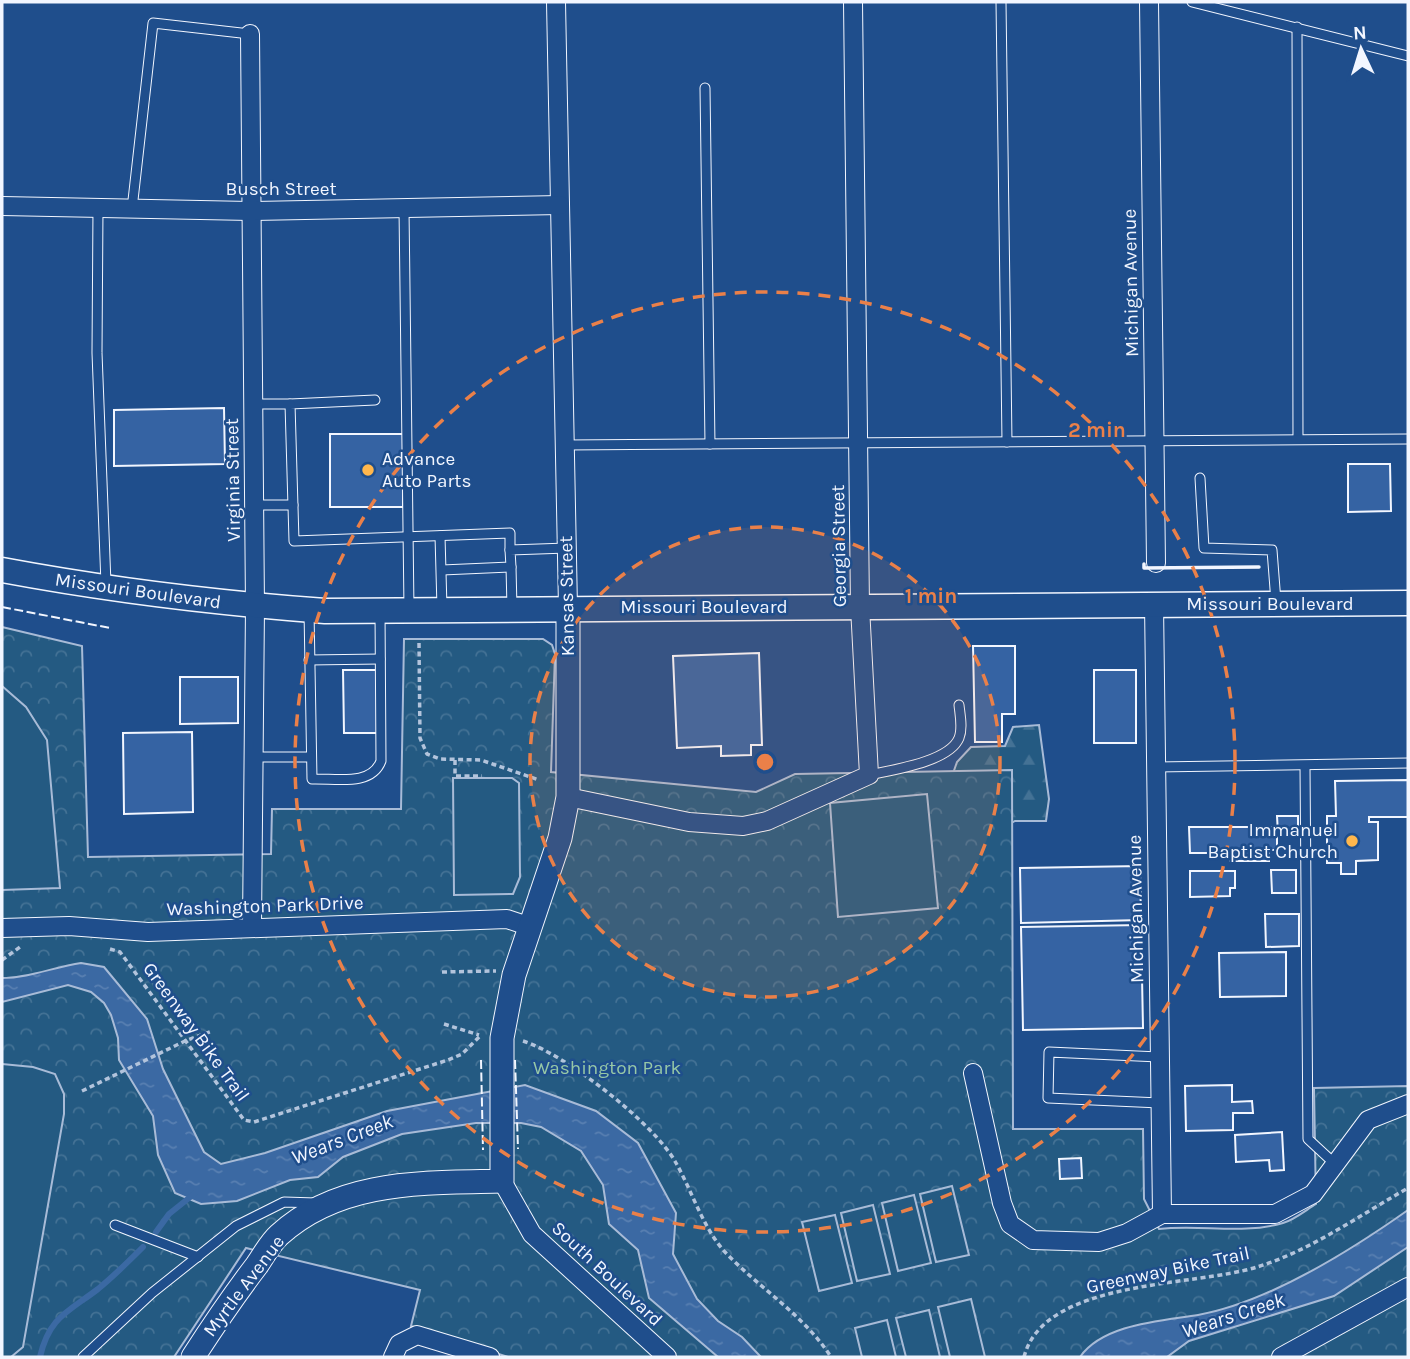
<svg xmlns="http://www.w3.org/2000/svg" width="1410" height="1359" font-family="Karla,sans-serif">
  <defs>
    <pattern id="forest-firs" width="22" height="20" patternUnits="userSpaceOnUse" patternTransform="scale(1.75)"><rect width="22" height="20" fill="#245a82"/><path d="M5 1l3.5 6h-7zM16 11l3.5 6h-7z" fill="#447295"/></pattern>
    <pattern id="park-crowns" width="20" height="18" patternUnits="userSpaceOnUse" patternTransform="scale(1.75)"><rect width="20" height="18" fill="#245a82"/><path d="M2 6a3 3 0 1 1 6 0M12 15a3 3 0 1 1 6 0" fill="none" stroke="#447295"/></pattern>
    <pattern id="water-ripples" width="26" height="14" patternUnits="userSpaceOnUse" patternTransform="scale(1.75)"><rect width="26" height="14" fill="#3b69a3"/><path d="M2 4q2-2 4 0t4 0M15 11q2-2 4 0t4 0" fill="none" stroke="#587fb1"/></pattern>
  </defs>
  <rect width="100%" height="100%" fill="#1f4e8c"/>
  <polygon fill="url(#forest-firs)" stroke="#a8bbd7" stroke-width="2" points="1039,725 1049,799 1046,821 1015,821 997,831 950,782 957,762 971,747 1005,746 1013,727"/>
  <path fill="url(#park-crowns)" stroke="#a8bbd7" stroke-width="2" d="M2,627L82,646L88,857L271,854L272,809H401L404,639H543L552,645L555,654L551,772L756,792L795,774L1012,770L1013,1129H1143L1144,1199L1159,1229C1200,1224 1242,1235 1283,1223C1294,1220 1306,1210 1316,1204L1314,1088L1408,1086V1357H508L411,1326L420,1290L246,1248L174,1357H2Z"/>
  <g fill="#245a82" stroke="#a8bbd7" stroke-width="2">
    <polygon points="2,686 26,707 47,740 60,888 2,890"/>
    <polygon points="453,778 512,778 519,783 520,877 513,894 454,895"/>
    <polygon points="927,794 938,908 838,917 830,803"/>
    <polygon points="2,1064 33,1067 55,1074 64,1094 64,1114 23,1347 11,1357 2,1357"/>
    <polygon points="952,1186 969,1255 936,1262 920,1194"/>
    <polygon points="914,1195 931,1263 898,1271 882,1203"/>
    <polygon points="873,1205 890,1274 857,1281 841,1213"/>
    <polygon points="835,1215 852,1283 819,1291 802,1222"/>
    <polygon points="971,1299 985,1357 950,1357 938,1307"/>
    <polygon points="929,1310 940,1357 906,1357 896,1318"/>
    <polygon points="887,1320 896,1357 862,1357 855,1328"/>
  </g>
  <g fill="url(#water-ripples)" stroke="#a8bbd7" stroke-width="2">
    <path d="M81,963L104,967L147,1019L163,1069L204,1152L221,1164L265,1153L387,1111L525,1085L596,1111L638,1143L676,1213L673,1254L697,1299L718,1321L742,1337L761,1357H718L649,1298L638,1250L609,1224L603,1185L581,1151L541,1127L521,1123H476L402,1134L343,1157L318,1177L290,1180L237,1201L201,1204L175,1193L158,1155L153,1116L119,1060L118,1038L111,1015L104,1003L91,992L68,985L2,1002V978C29,978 54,967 81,963Z"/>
    <path d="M1408,1210V1247L1334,1296L1189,1341L1167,1357H1080C1103,1324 1161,1321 1198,1315C1269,1302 1350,1251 1408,1210Z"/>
  </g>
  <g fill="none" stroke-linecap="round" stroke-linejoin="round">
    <g stroke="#3b69a3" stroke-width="6">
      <polyline points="156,1232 169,1214 194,1194"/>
      <path d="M40,1357C49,1317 68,1312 98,1289C114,1276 128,1262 143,1247"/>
    </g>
  </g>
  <g fill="#3563a3" stroke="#f2f6ff" stroke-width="2">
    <polygon points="224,408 225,464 114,466 114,410"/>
    <rect x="330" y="434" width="73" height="73"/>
    <polygon points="1348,464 1390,464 1391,511 1348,512"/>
    <polygon points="973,646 1015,646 1015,714 1002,714 1002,742 975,742"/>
    <polygon points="759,653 762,745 751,745 751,755 721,756 721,746 677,748 673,656"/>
    <polygon points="343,670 377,670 377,733 344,733"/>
    <rect x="1094" y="670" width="42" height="73"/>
    <polygon points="180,677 238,677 238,723 180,724"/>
    <polygon points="192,732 193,812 124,814 123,733"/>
    <polygon points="1408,780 1408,817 1369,817 1369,822 1378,822 1378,860 1356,861 1356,874 1341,874 1341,863 1327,863 1327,816 1336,816 1335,781"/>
    <polygon points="1277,816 1298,816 1298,834 1278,834"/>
    <polygon points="1189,827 1277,827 1277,850 1269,850 1269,861 1230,861 1230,853 1190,853"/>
    <polygon points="1140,866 1141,920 1021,923 1020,868"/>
    <polygon points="1271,870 1296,870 1296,893 1272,893"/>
    <polygon points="1190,871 1235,871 1235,888 1230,888 1230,896 1190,897"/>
    <polygon points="1265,914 1299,914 1299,946 1266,947"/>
    <polygon points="1141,925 1143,1028 1023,1030 1021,927"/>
    <polygon points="1286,952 1286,996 1220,997 1219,953"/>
    <polygon points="1232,1085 1232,1102 1252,1101 1253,1113 1233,1113 1233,1130 1186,1131 1185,1086"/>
    <polygon points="1282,1132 1284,1170 1270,1171 1269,1160 1236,1162 1235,1135"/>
    <polygon points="1081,1158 1082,1178 1060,1179 1059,1159"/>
  </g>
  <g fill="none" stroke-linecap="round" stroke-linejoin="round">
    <defs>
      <g id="service">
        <polyline points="1001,2 1007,442"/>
        <polyline points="1192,2 1408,56"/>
        <polyline points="1297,27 1298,439"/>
        <polyline points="705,88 710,444"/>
        <polyline points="98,208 97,353 106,584"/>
        <polyline points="132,209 153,23 250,34"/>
        <polyline points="404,209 409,609"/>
        <polyline points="375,400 290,404 294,541 510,533 510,550"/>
        <polyline points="253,404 290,404"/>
        <polyline points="565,445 1408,439"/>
        <polyline points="1200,478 1204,548 1272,550 1276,602"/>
        <polyline points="254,505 293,505"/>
        <polyline points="440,536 442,608"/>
        <polyline points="511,567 512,608"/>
        <polyline points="442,570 511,567 510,550 567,548"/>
        <path d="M309,611L312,779C335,778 371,787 381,761L380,611"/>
        <polyline points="309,660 380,659"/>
        <polyline points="254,757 311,757"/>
        <polyline points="1156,767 1408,763"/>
        <polyline points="1305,767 1308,1139 1335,1164"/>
        <path d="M869,775C892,770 949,762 959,738C963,728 960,715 959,705"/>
        <polyline points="1159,1057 1049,1052 1048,1098 1160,1103"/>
        <polyline points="115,1225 198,1257"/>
        <polyline points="83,1357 152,1293 236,1226 284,1202 316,1203"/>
      </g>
      <g id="minor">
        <polyline points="556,2 568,608"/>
        <polyline points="1149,2 1156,563"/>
        <polyline points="250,34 255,607 252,926"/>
        <polyline points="2,206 250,211 560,205"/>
        <polyline points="1154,604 1162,1214"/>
        <polyline points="568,797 689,822 743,826 767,821 869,775 860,607 853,2"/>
        <polyline points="2,928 69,926 148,932 507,919 528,926"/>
        <polyline points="973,1073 1002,1203 1010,1224 1033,1240 1099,1242 1127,1233 1162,1214 1275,1214 1313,1194 1368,1120 1408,1104"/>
        <polyline points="502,1181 532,1234 667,1357"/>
        <polyline points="393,1357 399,1344 417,1335 490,1357"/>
        <polyline points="1281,1357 1408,1287"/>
      </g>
      <path id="tertiary" d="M193,1357C213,1326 234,1295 257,1265C264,1255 270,1243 279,1235C340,1179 425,1183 502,1181V1038L514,975L560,838L568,797V608"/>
      <path id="secondary" d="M2,570C109,590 216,603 325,611L1408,603"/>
    </defs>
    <use href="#service" stroke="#f2f6ff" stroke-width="11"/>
    <use href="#minor" stroke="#f2f6ff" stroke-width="20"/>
    <use href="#tertiary" stroke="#f2f6ff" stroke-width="25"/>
    <use href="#secondary" stroke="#f2f6ff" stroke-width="27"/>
    <g stroke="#b3c4dc" stroke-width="3.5" stroke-dasharray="5 3.5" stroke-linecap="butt">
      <polyline points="419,643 420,738 427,754 440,759 481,760 539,780"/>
      <polyline points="455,760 455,776 482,776"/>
      <polyline points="110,949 120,952 244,1120 254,1122 448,1060 462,1054 481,1035"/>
      <polyline points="2,960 20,947"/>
      <polyline points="442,972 496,971"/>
      <polyline points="444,1024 479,1035"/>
      <path d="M523,1041C565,1054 655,1124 676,1163C692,1191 703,1228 725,1252C759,1288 804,1315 831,1357"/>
      <polyline points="82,1091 185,1041 212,1031"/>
      <path d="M1024,1357C1044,1279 1194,1287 1257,1267C1310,1251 1360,1215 1408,1188"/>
    </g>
    <use href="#service" stroke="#1f4e8c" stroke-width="9"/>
    <use href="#minor" stroke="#1f4e8c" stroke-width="18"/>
    <use href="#tertiary" stroke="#1f4e8c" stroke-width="23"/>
    <use href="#secondary" stroke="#1f4e8c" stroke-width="24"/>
    <g stroke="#f2f6ff" stroke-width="2" stroke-dasharray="9 3.5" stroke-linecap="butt">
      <polyline points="2,607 110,628"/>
      <polyline points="481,1060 483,1150"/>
      <polyline points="515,1060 518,1149"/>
    </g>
    <polyline stroke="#f2f6ff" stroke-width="3.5" points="1144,564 1144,568 1259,567"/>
  </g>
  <circle cx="765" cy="762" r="235" fill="#ea8049" fill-opacity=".12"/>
  <g fill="none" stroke="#ea8049" stroke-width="3.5" stroke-dasharray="12 9">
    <circle cx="765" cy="762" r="235"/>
    <circle cx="765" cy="762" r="470"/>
  </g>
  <g fill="#ffb74d" stroke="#1f4e8c" stroke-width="2.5">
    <circle cx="368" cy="470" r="7"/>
    <circle cx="1352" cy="841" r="7"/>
  </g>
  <g text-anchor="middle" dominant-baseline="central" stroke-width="5" stroke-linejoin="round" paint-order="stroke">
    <g font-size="19" fill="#f2f6ff" stroke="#1f4e8c">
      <text x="281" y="189">Busch Street</text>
      <text transform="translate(1131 283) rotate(-91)">Michigan Avenue</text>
      <text transform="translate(233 480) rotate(-91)">Virginia Street</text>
      <text transform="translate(839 546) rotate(-91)">Georgia Street</text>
      <text transform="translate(138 591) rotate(8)">Missouri Boulevard</text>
      <text transform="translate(567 596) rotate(-91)">Kansas Street</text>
      <text x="1270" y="604">Missouri Boulevard</text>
      <text x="704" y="607">Missouri Boulevard</text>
      <text transform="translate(265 906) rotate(-2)">Washington Park Drive</text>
      <text transform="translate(1136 909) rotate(-91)">Michigan Avenue</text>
      <text transform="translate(196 1032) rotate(54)">Greenway Bike Trail</text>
      <text transform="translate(1168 1270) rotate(-12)">Greenway Bike Trail</text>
      <text transform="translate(607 1274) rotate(43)">South Boulevard</text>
      <text transform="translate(244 1286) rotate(-53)">Myrtle Avenue</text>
    </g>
    <g font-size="19" fill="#f2f6ff" stroke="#1f4e8c" text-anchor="start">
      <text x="382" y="459">Advance<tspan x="382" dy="22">Auto Parts</tspan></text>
      <text x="1338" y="830" text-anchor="end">Immanuel<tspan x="1338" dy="22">Baptist Church</tspan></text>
    </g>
    <g font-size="19" fill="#97c8a6" stroke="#1f4e8c">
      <text x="607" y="1068">Washington Park</text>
    </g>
    <g font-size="21" font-style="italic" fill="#f2f6ff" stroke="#1f4e8c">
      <text transform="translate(342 1139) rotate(-21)">Wears Creek</text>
      <text transform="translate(1233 1315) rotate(-18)">Wears Creek</text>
    </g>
  </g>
  <circle cx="765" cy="762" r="10" fill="#ea8049" stroke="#1f4e8c" stroke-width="3.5"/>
  <g font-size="21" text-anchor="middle" font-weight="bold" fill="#ea8049" stroke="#1f4e8c" stroke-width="5" stroke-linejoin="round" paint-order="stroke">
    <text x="1097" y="437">2 min</text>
    <text x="931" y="603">1 min</text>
  </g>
  <rect width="1410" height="1359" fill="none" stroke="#f2f6ff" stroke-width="7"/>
  <g transform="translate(1361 49) rotate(356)" stroke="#1f4e8c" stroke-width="5" paint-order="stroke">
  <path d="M0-5L12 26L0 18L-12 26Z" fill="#f2f6ff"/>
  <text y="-10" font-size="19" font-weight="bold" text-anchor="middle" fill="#f2f6ff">N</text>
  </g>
</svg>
